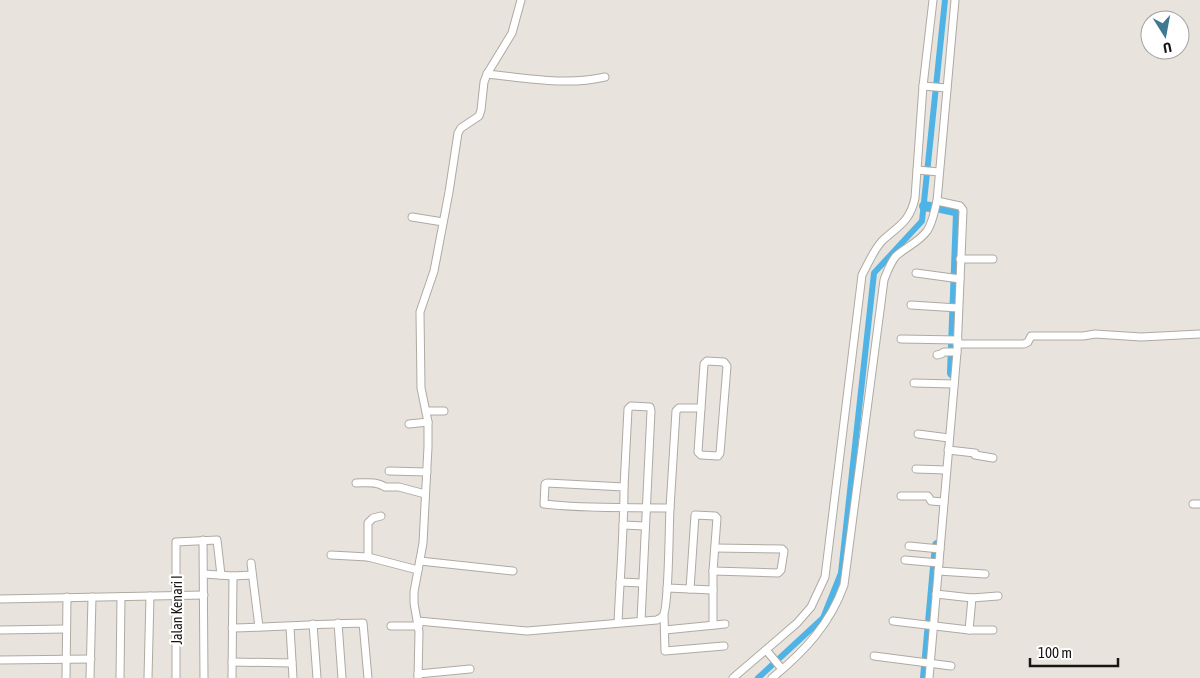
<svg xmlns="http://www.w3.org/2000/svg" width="1200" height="678" font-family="'Asap Condensed',sans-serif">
  <rect width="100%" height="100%" fill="#e8e3dc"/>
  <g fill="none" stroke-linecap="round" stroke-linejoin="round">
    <polyline stroke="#4fb3e5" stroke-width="6" points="758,678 823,618 841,573 874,273 922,221 945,0"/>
    <g stroke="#4fb3e5" stroke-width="10">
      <polyline points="924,206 930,207"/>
      <polyline points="941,208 955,211 958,214 952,373"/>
      <polyline points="925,678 937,545"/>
    </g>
    <defs>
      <g id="minor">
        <path d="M487,74C526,78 566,86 605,77"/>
        <polyline points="923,86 947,88"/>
        <polyline points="917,170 939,172"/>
        <polyline points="412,217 443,222"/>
        <polyline points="960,259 993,259"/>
        <polyline points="916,273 960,279"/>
        <polyline points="911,305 958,308"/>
        <polyline points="901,339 958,340"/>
        <polyline points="957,344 1024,344 1028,342 1031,336 1083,336 1095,334 1141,337 1200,334"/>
        <polyline points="937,355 941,354 944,352 957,352"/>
        <polygon points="707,361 724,362 727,366 720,453 718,456 701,455 698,452 704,364"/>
        <polyline points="914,383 954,384"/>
        <polyline points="426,411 444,411"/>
        <polyline points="409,424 428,422"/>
        <polyline points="918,434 949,438"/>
        <polyline points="948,450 975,453 975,455 993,458"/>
        <polyline points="916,469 946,470"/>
        <polyline points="389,471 427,472"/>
        <path d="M356,483C365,483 377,481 385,487H399L425,494"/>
        <polyline points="624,487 628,409 631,406 650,407 651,411 641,621"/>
        <polyline points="901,496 928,496 931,501 944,502"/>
        <polyline points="1193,504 1200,504"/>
        <polyline points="623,525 645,526"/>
        <polyline points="203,540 204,678"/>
        <polyline points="909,546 940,549"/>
        <polyline points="331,555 368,557 418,570"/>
        <polyline points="368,557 368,523 373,518 381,516"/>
        <polyline points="905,560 939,563"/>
        <polyline points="420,561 513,571"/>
        <polyline points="251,563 259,627"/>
        <polyline points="713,571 778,573 781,570 784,551 782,549 715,548"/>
        <polyline points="938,571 985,574"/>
        <polyline points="204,574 233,576 252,575"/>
        <polyline points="620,582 642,583"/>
        <polyline points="667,588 713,590"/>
        <polyline points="690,589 695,515 715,516 717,518 713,571 713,625"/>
        <polyline points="936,594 972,598 998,596"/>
        <polyline points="0,599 204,595"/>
        <polyline points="664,615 665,651 724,646"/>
        <path d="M418,621L527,631L657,620C659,619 661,618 663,616C669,607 669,524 670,508"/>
        <polyline points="893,621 969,630 993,630"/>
        <polyline points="338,623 342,678"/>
        <path d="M618,623C620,577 624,532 624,487L547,483L545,484L544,504C586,509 628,507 670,508L676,411L679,408H701"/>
        <polyline points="313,624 317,678"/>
        <polyline points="391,626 419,626"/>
        <polyline points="290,627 293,678"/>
        <path d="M232,628C276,627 319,624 363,623L368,678"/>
        <polyline points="0,630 66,629"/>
        <polyline points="665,630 725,624"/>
        <polyline points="969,630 972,598"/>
        <polyline points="766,650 782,669"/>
        <polyline points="874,656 951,666"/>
        <polyline points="0,660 91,659"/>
        <polyline points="232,662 292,663"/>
        <polyline points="418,674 470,669"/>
        <polyline points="66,678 67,597"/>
        <polyline points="90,678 92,597"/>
        <polyline points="120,678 121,597"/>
        <polyline points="148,678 150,596"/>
        <polyline points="176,678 176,542 217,540 221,575"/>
        <polyline points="232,678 233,576"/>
        <polyline points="418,678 419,632 414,603 414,592 423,543 428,447 428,422 421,388 420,312 434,271 449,192 458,133 461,128 479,116 481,110 484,82 487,74 512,33 521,0"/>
        <path d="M733,678L797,623L811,607L825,577L862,275C868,264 873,251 882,241C898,226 910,222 915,198L923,86L933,0"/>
        <path d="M772,678C805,651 830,624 844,585L884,280C887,272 890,263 896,256C906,247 919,242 927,231C933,222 934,212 937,201L955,0"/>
        <polyline points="929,678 957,352 963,210 960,206 937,201"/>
      </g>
    </defs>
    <use href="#minor" stroke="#aeaaa3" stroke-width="9"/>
    <use href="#minor" stroke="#fff" stroke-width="7"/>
  </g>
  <g text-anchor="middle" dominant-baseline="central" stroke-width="4.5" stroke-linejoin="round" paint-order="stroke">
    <g font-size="14" fill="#171613" stroke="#fff">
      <text transform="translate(177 610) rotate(-90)">Jalan Kenari I</text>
    </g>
  </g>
  <g transform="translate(1165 35) rotate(169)"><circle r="24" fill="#ffffff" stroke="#a2a2a1"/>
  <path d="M0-4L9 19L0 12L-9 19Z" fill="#3e7891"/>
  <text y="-8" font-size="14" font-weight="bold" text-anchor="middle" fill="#171613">U</text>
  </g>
  <path d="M1030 658v8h88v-8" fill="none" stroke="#171613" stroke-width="2.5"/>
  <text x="1038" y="658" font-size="15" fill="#171613" stroke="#ffffff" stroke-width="4" paint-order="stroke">100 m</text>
</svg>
